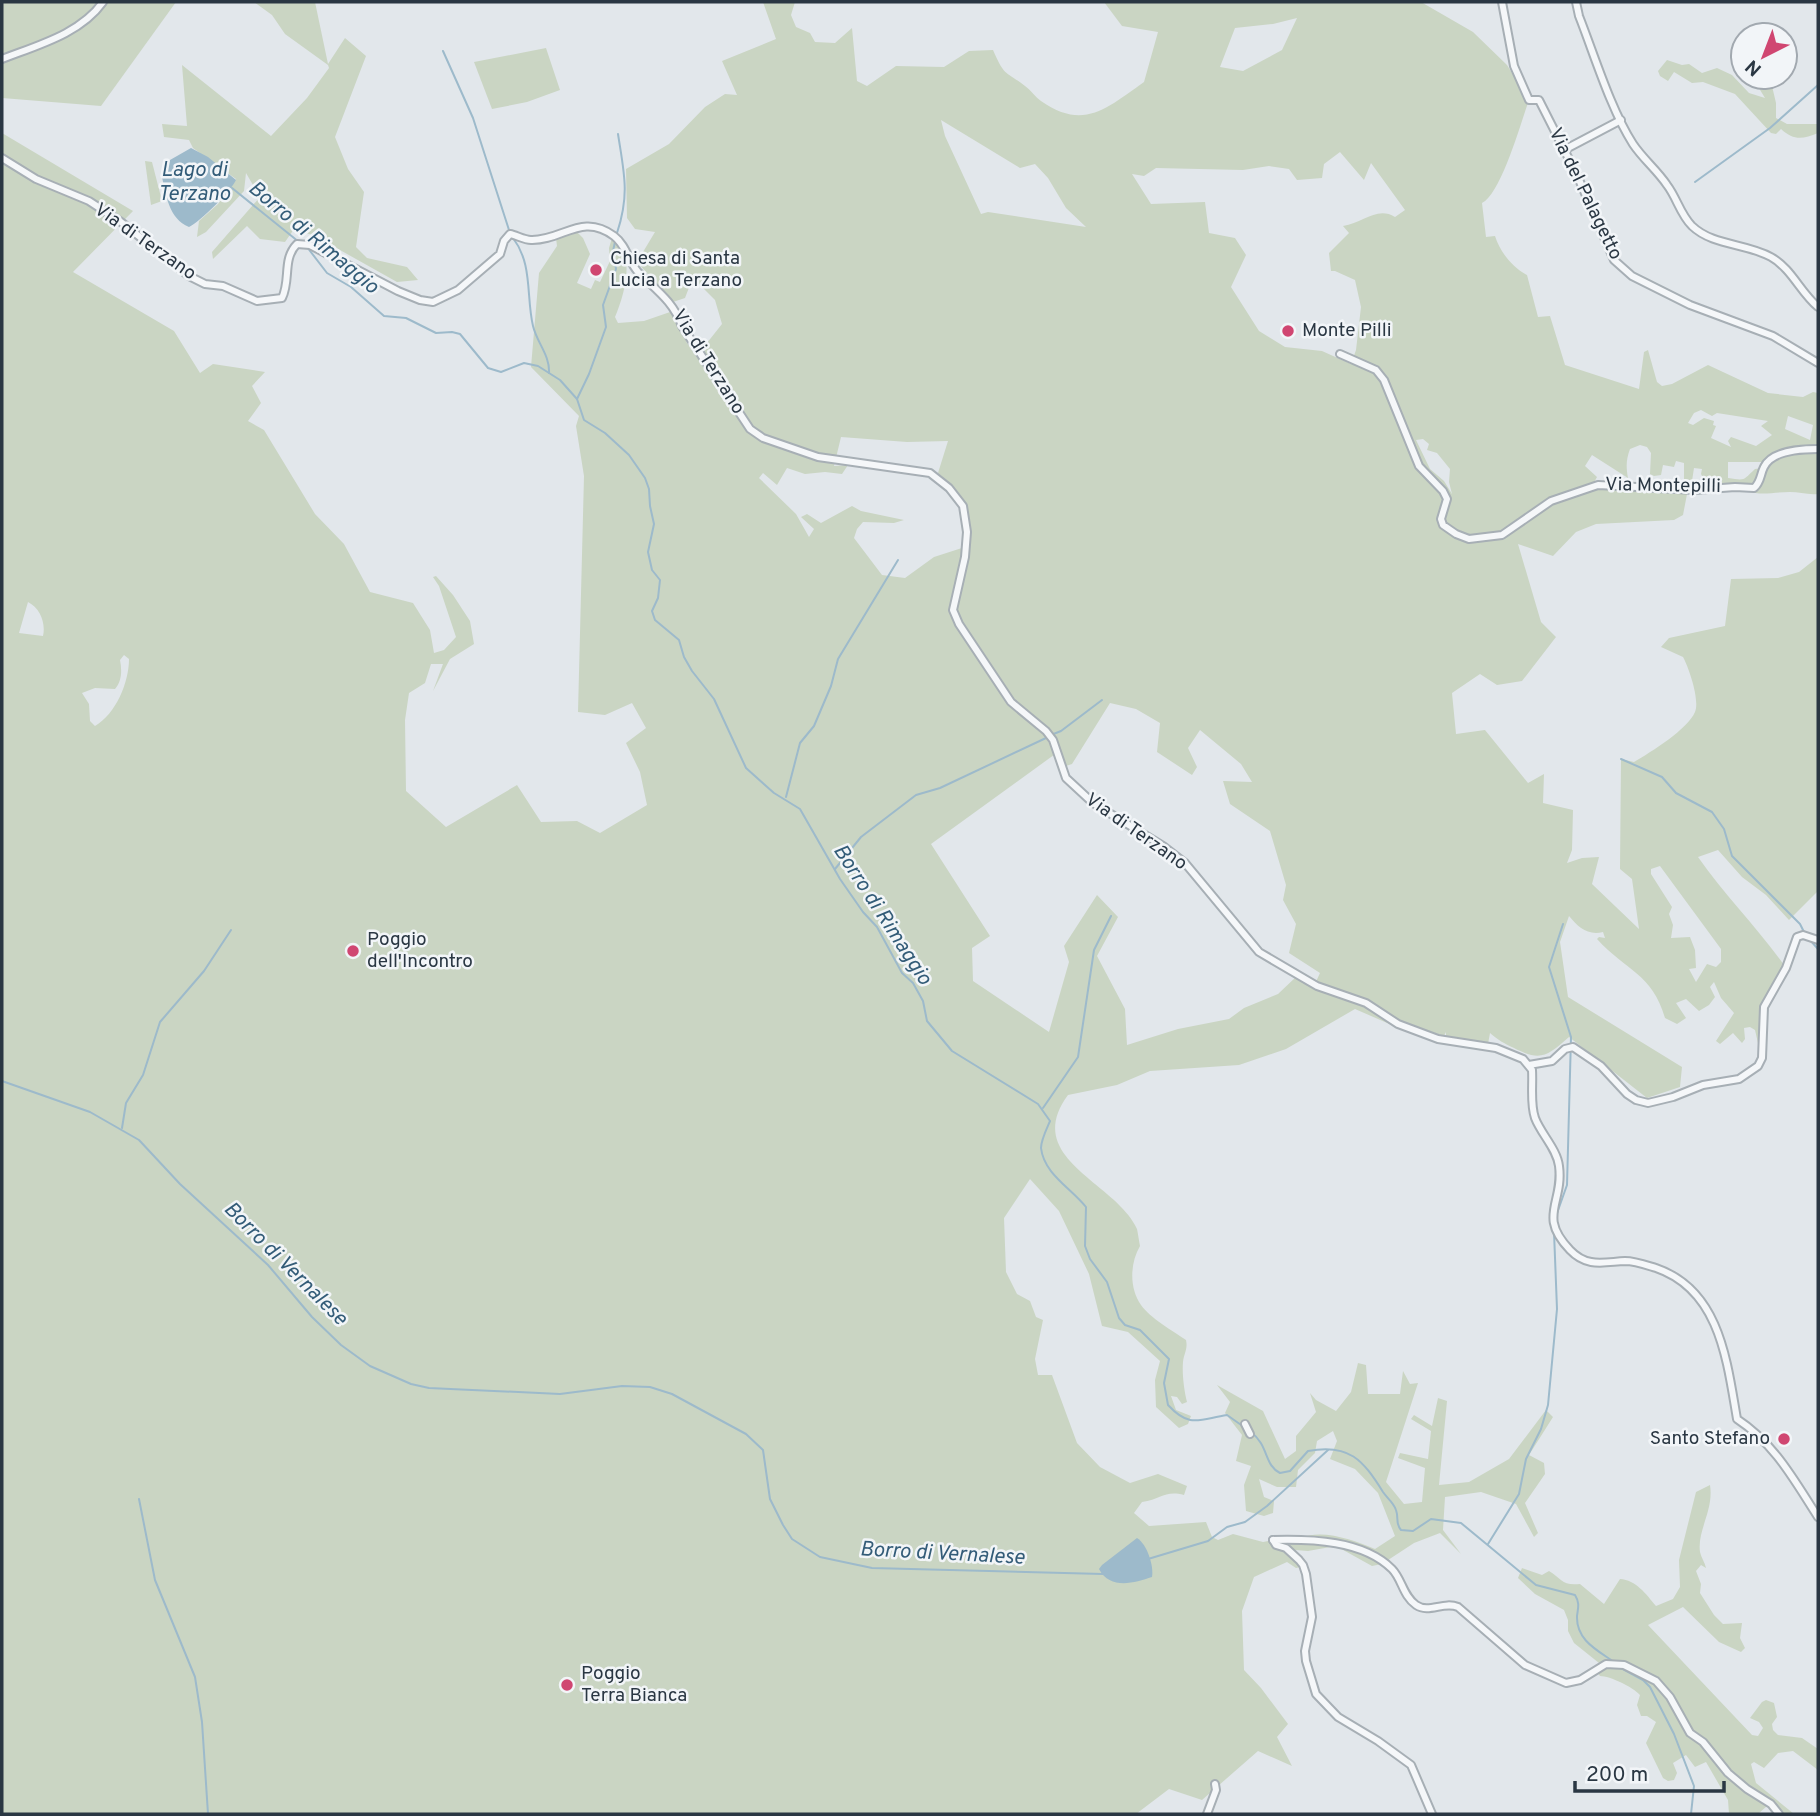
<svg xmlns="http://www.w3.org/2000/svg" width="1820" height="1816" font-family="Overpass,sans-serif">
  <rect width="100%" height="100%" fill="#e2e7eb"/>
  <g fill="#cad5c3" fill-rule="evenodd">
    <polygon points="2,2 176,2 101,106 2,98"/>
    <polygon points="254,2 315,2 328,64 345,38 366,56 335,137 348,169 364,192 356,247 367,258 407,267 418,280 397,282 315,236 294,229 285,242 260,239 247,226 213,259 212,252 260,197 246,173 244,191 206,232 197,237 199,221 218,204 236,179 193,148 189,140 164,137 162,124 187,126 182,65 271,136 307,98 329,68 328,65 285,34 272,15"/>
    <path d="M763,2H795L791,15L796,27L810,33L815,42L835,43L852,28L857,81L867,86L896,66L944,67L969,51L993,50C1005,77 1004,70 1025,86C1031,90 1035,97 1041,101C1084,131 1107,108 1144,82L1158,32L1122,26L1104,2H1421L1473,32L1507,65L1529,100C1521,122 1501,194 1482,203L1486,237L1495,236C1500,252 1512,267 1527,275L1538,317L1550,316L1565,365L1639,389L1644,352L1648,350L1657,382L1662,386L1672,384L1708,365L1768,393L1803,397L1813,392L1818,393V494C1808,495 1799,492 1790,492C1770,492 1751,499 1735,483L1707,485L1701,474L1702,469L1694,468L1692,481L1684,479V463L1676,461L1674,467L1663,465L1661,475L1654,476L1650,474L1651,453L1647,447L1640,445L1630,449C1626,460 1626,467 1628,478L1592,455L1585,466L1597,477L1592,486L1688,489L1683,515L1674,520L1596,524L1576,532L1553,556L1518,544L1541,622L1556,637L1522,681L1497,685L1480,674L1452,693L1456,734L1485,730L1528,783L1544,774L1543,803L1573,810L1572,850L1567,863L1582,858L1599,857L1592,884L1639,929L1632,879L1620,869L1621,759L1634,762C1651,752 1688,729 1695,712C1700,700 1689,668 1683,657L1661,647L1669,638L1725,626L1731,579L1778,578L1799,572L1818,557V891L1789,920L1766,895L1742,877L1718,850L1698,857C1725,896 1759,929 1786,968L1764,1007L1760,1052L1755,1030L1750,1027L1744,1028L1745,1039L1742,1043L1733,1033L1720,1044L1716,1041L1734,1013L1721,998L1714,982L1710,987L1715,997L1709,1005L1699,1011L1686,999L1676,1003L1686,1018L1677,1024L1665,1018C1652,973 1626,971 1597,939L1599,937L1605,938L1603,932C1588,936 1578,927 1569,916L1560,942L1568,997L1682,1067L1680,1087L1647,1098L1569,1037C1547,1056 1541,1062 1514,1048C1505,1044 1498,1040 1490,1033L1488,1044L1446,1036V1032L1444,1036L1414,1026L1401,1029L1355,1009L1286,1049L1239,1065L1150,1071L1117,1085L1068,1095C1021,1159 1116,1182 1137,1229C1138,1234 1139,1241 1140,1246C1130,1263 1129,1288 1141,1305C1150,1318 1173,1331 1186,1340C1188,1349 1184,1353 1183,1362C1182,1374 1184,1390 1187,1402L1182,1404L1177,1397L1171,1396L1176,1410L1191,1416L1188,1424L1179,1428L1156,1407L1155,1380L1160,1361L1128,1332L1102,1326L1089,1274L1059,1211L1030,1179L1004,1218L1006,1272L1017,1294L1030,1301L1036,1317L1043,1320L1035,1359L1038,1375H1052L1077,1443L1100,1467L1130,1483L1158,1474L1187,1486L1184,1495C1165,1490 1162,1499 1142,1502L1134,1513L1149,1526L1206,1522L1212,1537L1218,1540L1233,1534L1263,1542L1273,1540L1286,1548C1308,1523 1349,1538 1375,1549L1395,1536L1378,1493L1355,1469L1330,1459L1337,1441L1333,1431L1317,1441L1315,1453L1298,1470L1296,1487H1277L1259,1479L1264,1497L1274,1501L1273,1513L1264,1516L1246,1511L1244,1485L1251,1466L1236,1461L1242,1435L1225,1413L1230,1402L1217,1385L1263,1411L1285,1459L1296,1451V1436L1316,1412L1310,1393L1316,1400L1336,1411L1351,1392L1358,1363L1366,1365L1368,1394H1400L1403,1371L1410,1384L1418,1383L1386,1482L1404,1504L1422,1502L1425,1468L1398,1458L1400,1453L1428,1459L1431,1431L1411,1419L1414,1415L1432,1426L1438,1398L1447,1401L1439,1485L1469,1482L1509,1459L1546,1410L1553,1417L1529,1455L1544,1463L1545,1474L1525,1503L1538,1533L1534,1537L1516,1504L1481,1492L1445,1497L1443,1530L1461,1554L1440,1533L1414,1543L1382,1564L1372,1566L1336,1546L1308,1551L1295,1550L1306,1566L1296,1568L1287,1562L1254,1577L1242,1611L1244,1670L1261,1688L1288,1724L1277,1737L1292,1766L1258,1751L1202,1800L1169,1789L1136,1814H2V133L133,211L73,272L174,331L200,373L213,364L265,372L252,386L261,403L248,421L264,430L315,514L344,544L370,592L413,603L430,630L434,653L444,650L456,637L439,586L433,577L436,576L453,595L470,621L474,644L450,659L433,691L443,664H431L425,683L409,693L405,720L406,791L446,827L517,785L541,822L577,821L600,833L647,805L640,772L626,743L646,728L632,703L605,715L578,712L584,476L576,426L579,416L531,367L539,273L557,246L556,238L577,232L583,238L590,254L577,283L591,289L595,280L600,282L610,261L609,248L612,238C616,244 623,250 625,256C630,275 622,300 615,317L618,323L644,321L673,311L687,343L699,353L722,324L715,300L698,283L690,285L685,298L673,302L637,262L655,232L635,229L627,218L626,169L669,144L705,107L725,94L737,95L722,61L776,39ZM1297,18L1282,50L1243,71L1220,67L1235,28L1273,24ZM941,120L1020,168L1035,164L1048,178L1066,208L1086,227L988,212L981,214L945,136ZM1340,152L1364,180L1371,163L1405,210L1395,217C1377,206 1363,223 1343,226L1349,233L1329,253L1331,271H1335L1355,280L1361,307L1356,350L1351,364L1322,351L1285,347L1259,331L1231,287L1246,255L1235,238L1209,233L1205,202L1151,204L1132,174L1144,176L1156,168L1243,170L1269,166L1289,169L1297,180L1322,178L1324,164ZM1701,410L1712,416L1717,413L1768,421L1761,426L1772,435L1756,446L1731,437L1728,441L1731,447L1711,438L1716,426L1713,425L1714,421L1704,418L1693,425L1688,423L1694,413ZM1788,416L1813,425L1810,440L1785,429ZM841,437L907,442L948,441L938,473C964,504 963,507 965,547L934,557L905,578L882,575L854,538L857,529L863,522L894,523L904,520L861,511L852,506L821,523L807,514L801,517L814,529L809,537L796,514L759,478L763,473L777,485L787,468L805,474L825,472L842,474L848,465L834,466ZM1423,439L1429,444L1427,450L1437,453L1450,469L1449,482L1452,494L1444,481L1430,469L1416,440ZM1728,462H1767L1763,468L1755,469C1743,480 1746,481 1728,478ZM28,602C40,608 46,623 43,636L19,633ZM124,655L129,659C129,682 116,714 95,726L90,721L89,704L82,693L95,688L115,689C122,681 122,670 120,660ZM1110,703L1136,709L1160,723L1157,752L1192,775L1197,767L1188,748L1200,730L1241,764L1252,782L1223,781L1230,804L1270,831L1286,885L1283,900L1296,924L1289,953L1320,973L1314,986L1297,976L1278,994L1244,1008L1229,1019L1178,1029L1127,1045L1125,1009L1097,956L1118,917L1097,895L1064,946L1069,962L1049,1032L973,981L972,948L990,936L931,844L1058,752L1060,768L1072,764ZM1660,866L1721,949V962L1716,967L1707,964L1696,982L1689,969L1696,968L1695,950L1690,937L1671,938L1673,925L1669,914L1672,907L1651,874V869Z"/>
    <polygon points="546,48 560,90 527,102 492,109 474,62"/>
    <path d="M1667,60L1682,65L1689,64L1702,73L1717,68L1732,75L1749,93L1765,98L1754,80L1757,77L1772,86L1776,103V118L1787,124H1818V133C1803,139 1794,141 1781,129L1776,134L1771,133L1735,94L1703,82L1692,83L1674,72L1668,81L1660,76L1658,71Z"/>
    <polygon points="145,161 152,162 162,201 151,205"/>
    <path d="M1710,1485C1714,1511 1697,1530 1700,1552C1701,1557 1705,1563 1706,1568L1701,1565L1696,1571L1701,1584L1700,1593L1714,1615L1723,1624L1742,1623L1740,1638L1745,1648L1741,1652L1719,1642L1683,1607L1648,1625L1752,1735L1758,1736L1763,1728L1759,1722L1750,1718L1762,1702L1766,1700L1774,1703L1777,1717L1772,1724L1773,1730L1778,1735L1802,1738L1818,1749V1770L1793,1751L1778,1753L1764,1768L1754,1762L1751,1764L1756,1783L1794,1814H1773L1767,1806L1758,1814H1729L1728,1800L1706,1762L1695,1767L1686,1755L1673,1763L1677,1773L1674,1780L1668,1781L1663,1778L1646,1743L1656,1722L1647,1716H1641L1637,1705L1640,1695C1633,1687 1610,1676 1600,1676L1597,1672L1604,1667L1574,1643L1568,1631V1620L1564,1610L1535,1594L1518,1578L1522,1568L1542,1575L1549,1571C1562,1579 1562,1586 1580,1584L1604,1604L1620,1579C1636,1580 1646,1594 1656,1606L1673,1599L1680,1587L1679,1560L1696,1492Z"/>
  </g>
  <g fill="#9dbacb">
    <path d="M191,148L208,157L236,180C231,191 200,222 189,227C169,219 166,195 162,177L170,160Z"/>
    <path d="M1137,1538C1147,1544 1154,1566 1152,1577C1134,1583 1110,1590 1099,1569L1102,1565Z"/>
  </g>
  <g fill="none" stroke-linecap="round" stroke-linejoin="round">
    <g stroke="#9dbacb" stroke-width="2">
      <polyline points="443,51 473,118 509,230"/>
      <polyline points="1695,182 1770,128 1818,85"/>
      <polyline points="232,188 299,242"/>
      <path d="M617,233C630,194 624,173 618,134"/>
      <path d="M513,238C533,264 526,297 533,326C537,343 550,355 549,373"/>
      <path d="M307,247L327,273L351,287L384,316L406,318L436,333L452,332L460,334L488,368L501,372L524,363L538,366L560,380L577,399L584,420L605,433L629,455L645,478L649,489L650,506L654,524L648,552L652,570L660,580L658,598L652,611L655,620L679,640L684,657L692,671L714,699L746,768L774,793L800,809L840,879L863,912L877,927L902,973L913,983L923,1001L927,1021L952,1051L1038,1104L1050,1121C1047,1128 1041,1140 1041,1148C1044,1174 1071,1188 1086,1207L1085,1246L1090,1259L1107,1282L1119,1318L1125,1325L1140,1330L1169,1359L1164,1383L1168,1405C1190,1429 1200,1419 1227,1415L1244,1427"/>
      <polyline points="577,399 589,374 606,327 603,305 616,269 613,251 615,242"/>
      <polyline points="1051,735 1061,731 1102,700"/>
      <polyline points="1621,759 1662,777 1676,793 1712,812 1724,829 1732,856 1800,924 1804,932"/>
      <polyline points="786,797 800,743 814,726 831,686 838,659 898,560"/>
      <polyline points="835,869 861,837 916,795 940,788 1046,738"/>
      <polyline points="1810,940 1818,949"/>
      <polyline points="2,1081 90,1112 139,1140 180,1184 268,1265 312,1317 341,1345 370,1366 411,1384 429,1388 560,1394 622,1386 650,1387 672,1394 746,1434 763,1450 770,1499 783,1525 792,1539 820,1557 872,1568 1103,1574"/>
      <polyline points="1043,1108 1078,1057 1094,950 1111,916"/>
      <polyline points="122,1128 126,1103 143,1075 160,1022 204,971 231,930"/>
      <polyline points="1556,1216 1567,1185 1571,1037 1549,967 1563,924"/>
      <path d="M1251,1432C1269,1446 1264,1465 1280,1473L1290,1471L1308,1451C1349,1443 1363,1460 1383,1492C1387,1498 1394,1503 1396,1510C1399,1518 1395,1523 1401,1530L1413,1531L1431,1519L1461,1523L1536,1585L1575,1595C1580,1603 1578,1608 1577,1616C1576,1640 1597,1650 1614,1662"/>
      <polyline points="139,1499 155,1580 195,1677 202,1722 208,1814"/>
      <polyline points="1488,1544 1519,1494 1526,1459 1541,1429 1548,1405 1557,1309 1554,1232"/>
      <polyline points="1148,1559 1208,1541 1227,1527 1245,1522 1267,1506 1328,1450"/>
      <polyline points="1621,1668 1643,1680 1650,1687 1674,1734 1694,1786 1691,1814"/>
    </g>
    <defs>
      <g id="street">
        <polyline points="1502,2 1514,66 1529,100 1539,100 1577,175 1614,260 1632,276 1690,305 1773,336 1818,363"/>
        <path d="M1576,2L1579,16C1594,54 1611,110 1633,144C1643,159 1657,170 1667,185C1677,198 1680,214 1692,226C1713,246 1746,243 1771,257C1792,269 1800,292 1818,307"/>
        <path d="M2,59C38,45 80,34 103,2"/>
        <polyline points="1564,150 1621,120"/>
        <path d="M2,158L36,179L89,201L121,222L189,276L205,284L223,286L257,301L282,298C291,280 282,259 297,244L310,245L398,291L420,300L433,302L458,290L500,254L504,241L510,234C516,235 524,240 531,240C562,241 582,212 614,236C627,246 628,261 638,272C656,290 673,301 682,326L750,429L763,438L818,457L930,473L949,488L963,506L967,532L965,557L953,610L959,624L1011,702L1046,731L1053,740L1066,778L1093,803L1163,846L1185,863L1259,952L1317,986L1366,1003L1398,1024L1438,1039L1496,1048L1523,1059L1532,1070C1533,1085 1530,1104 1535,1118C1541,1134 1557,1149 1559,1166C1564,1203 1537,1216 1570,1250C1587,1268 1604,1262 1625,1261C1635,1261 1646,1265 1656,1268C1720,1290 1727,1361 1737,1419C1775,1444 1794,1480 1818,1517"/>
        <path d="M1340,354L1376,370L1384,380L1419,466L1443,491L1447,499L1441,519L1443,525L1456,534L1469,539L1502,535L1551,501L1598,485L1695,490L1735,487L1754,488C1761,482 1760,475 1764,467C1772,450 1802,449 1818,449"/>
        <polyline points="1529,1065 1552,1061 1565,1049 1573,1047 1601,1066 1627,1094 1636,1100 1648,1103 1673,1097 1703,1085 1739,1079 1758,1066 1762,1058 1764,1007 1786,968 1797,937 1803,935 1818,940"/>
        <polyline points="1245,1424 1250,1434"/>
        <path d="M1273,1540C1311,1539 1363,1540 1392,1569C1402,1579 1403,1596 1416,1605C1429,1614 1443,1601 1458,1607L1525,1665L1566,1683L1580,1680L1606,1664L1624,1665L1656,1681L1670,1697L1690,1733L1703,1742L1728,1773L1747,1789L1771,1804L1779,1814"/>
        <polyline points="1273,1540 1276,1545 1286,1548 1299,1560 1303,1565 1306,1574 1312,1617 1305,1651 1306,1661 1316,1694 1338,1717 1378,1741 1411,1765 1432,1814"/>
        <polyline points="1207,1814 1216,1790 1215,1784"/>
      </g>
    </defs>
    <use href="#street" stroke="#a7afb5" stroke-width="10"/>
    <use href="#street" stroke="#f5f7f9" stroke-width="6"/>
  </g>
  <g fill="#d04671" stroke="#f2f5f8" stroke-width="2.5">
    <circle cx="596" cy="270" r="7"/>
    <circle cx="1288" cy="331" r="7"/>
    <circle cx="353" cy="951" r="7"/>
    <circle cx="1784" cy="1439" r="7"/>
    <circle cx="567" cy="1685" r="7"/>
  </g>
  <g text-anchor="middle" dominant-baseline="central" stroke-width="5" stroke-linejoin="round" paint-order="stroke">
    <g font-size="19" fill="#2a3743" stroke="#f2f5f8">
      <text transform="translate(1585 194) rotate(64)">Via del Palagetto</text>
      <text transform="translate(145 242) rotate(35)">Via di Terzano</text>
      <text transform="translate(708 362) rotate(58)">Via di Terzano</text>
      <text transform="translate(1663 486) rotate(1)">Via Montepilli</text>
      <text transform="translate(1136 832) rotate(35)">Via di Terzano</text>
    </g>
    <g font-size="19" fill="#2a3743" stroke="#f2f5f8" text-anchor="start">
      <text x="610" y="259">Chiesa di Santa<tspan x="610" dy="22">Lucia a Terzano</tspan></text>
      <text x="1302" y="331">Monte Pilli</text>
      <text x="367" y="940">Poggio<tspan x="367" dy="22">dell'Incontro</tspan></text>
      <text x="1770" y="1439" text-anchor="end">Santo Stefano</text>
      <text x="581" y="1674">Poggio<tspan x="581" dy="22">Terra Bianca</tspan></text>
    </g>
    <g font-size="21" font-style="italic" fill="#335c78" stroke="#f2f5f8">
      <text x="194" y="170">Lago di<tspan x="194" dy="24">Terzano</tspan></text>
      <text transform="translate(313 238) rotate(40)">Borro di Rimaggio</text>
      <text transform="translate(882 915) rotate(57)">Borro di Rimaggio</text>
      <text transform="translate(285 1264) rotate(45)">Borro di Vernalese</text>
      <text transform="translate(942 1554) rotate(3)">Borro di Vernalese</text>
    </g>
  </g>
  <rect width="1820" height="1816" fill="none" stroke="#2a3743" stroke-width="7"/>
  <g transform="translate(1764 56) rotate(222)"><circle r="33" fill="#f2f5f8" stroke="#a2a9b0" stroke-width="2"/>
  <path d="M0-5L12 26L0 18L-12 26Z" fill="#d04671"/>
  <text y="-10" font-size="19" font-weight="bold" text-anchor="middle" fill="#2a3743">N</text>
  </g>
  <path d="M1575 1781v10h149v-10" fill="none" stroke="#2a3743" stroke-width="3.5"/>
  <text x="1586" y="1781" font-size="21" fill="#2a3743" stroke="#f2f5f8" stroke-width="5" paint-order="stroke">200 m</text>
</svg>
